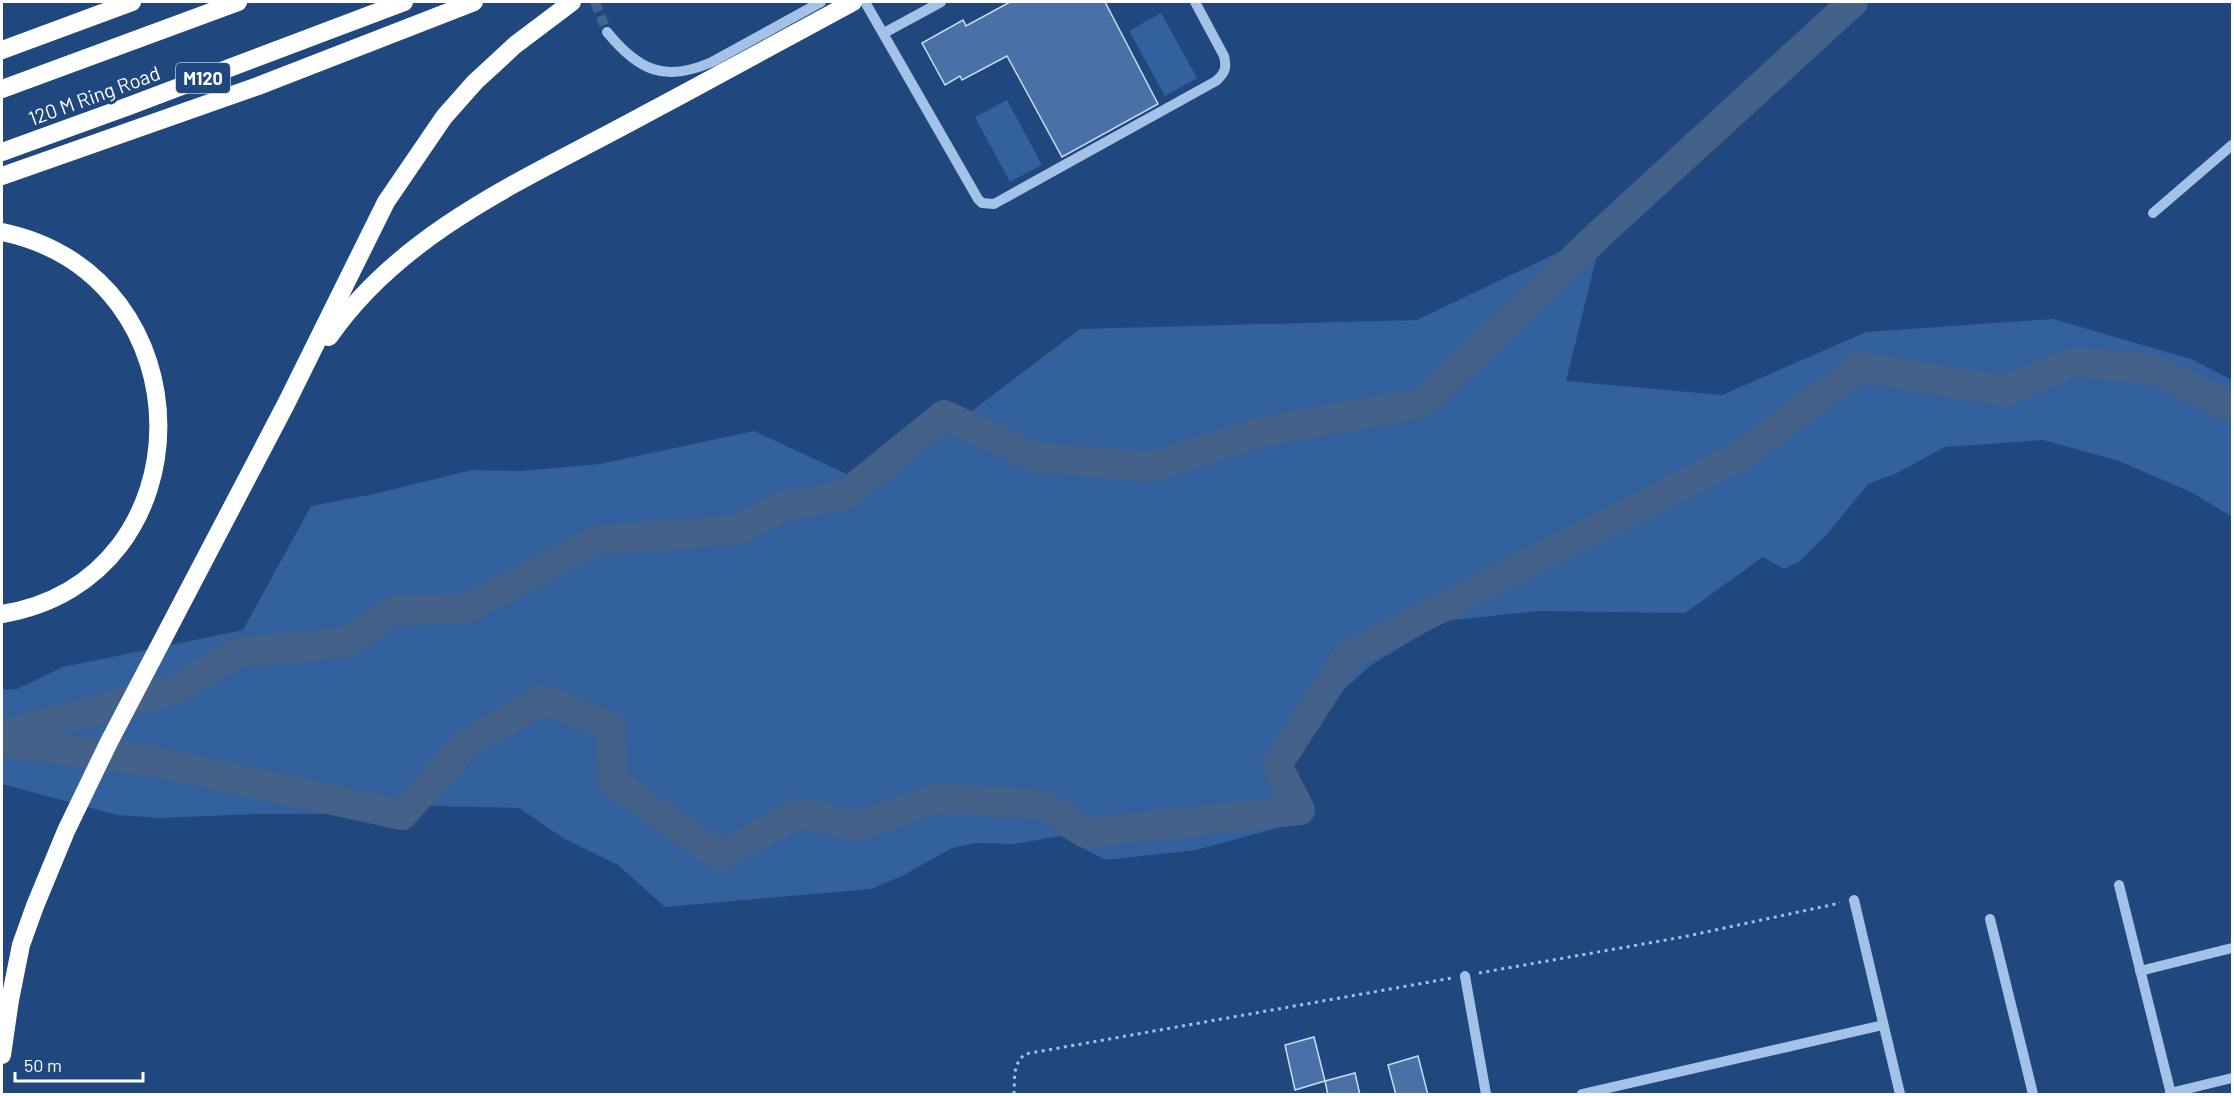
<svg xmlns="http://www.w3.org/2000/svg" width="2234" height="1096" font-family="Barlow,sans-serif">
  <rect width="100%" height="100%" fill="#20477e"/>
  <g fill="#33619d">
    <polygon points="1161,13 1197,78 1165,96 1129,31"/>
    <polygon points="1007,100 1042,165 1010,182 975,117"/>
    <polygon points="1603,231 1566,381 1722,395 1866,332 2053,319 2191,359 2232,380 2232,517 2193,493 2119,461 2043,440 1945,447 1895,474 1868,484 1827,534 1800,561 1784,569 1763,557 1685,613 1538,611 1444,621 1371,665 1294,735 1285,826 1196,850 1106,860 1060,836 1014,844 975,843 952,848 904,875 871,889 665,907 618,865 563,838 519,808 434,806 345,814 254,814 161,818 117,815 2,784 2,690 17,689 63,667 243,630 311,506 374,494 472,470 521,471 600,464 754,431 873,486 1080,329 1417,320"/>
  </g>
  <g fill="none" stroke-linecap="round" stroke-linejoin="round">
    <g stroke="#44618a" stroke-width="30">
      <polyline points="2,735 174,690 237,653 346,642 395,610 465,609 598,540 737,530 784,506 845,495 944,415 1036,457 1152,467 1259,432 1422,403 1603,231 1853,2"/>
      <polyline points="2,742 153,761 402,815 466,744 543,699 611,727 613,782 720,856 799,813 860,826 936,798 1045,805 1085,833 1300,810 1277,765 1348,655 1738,457 1860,367 2005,391 2073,362 2154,369 2232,407"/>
    </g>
  </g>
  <g fill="#4971a8" stroke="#c8dcf6" stroke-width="1.5">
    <polygon points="1010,2 1105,2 1158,104 1062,157 1007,56 962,80 960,76 945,85 922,43 963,20 966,26"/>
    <polygon points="1314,1037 1325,1081 1355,1073 1360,1095 1328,1095 1325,1081 1295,1090 1285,1045"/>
    <polygon points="1418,1056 1428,1095 1396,1095 1388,1065"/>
  </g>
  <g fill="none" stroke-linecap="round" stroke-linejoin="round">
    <polyline stroke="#416391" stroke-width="10" stroke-dasharray="10 5" stroke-linecap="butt" points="595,2 607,32"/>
    <g stroke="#a4c1e7" stroke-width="3" stroke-dasharray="3 4.5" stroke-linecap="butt">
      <polyline points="1479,973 1683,937 1840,903"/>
      <path d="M1014,1094C1015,1079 1012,1065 1025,1054L1452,978"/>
    </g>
    <g stroke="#a4c1e7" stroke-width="10">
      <path d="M865,2L978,199L982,203L994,204L1216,81C1225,73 1227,68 1224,56L1195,2"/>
      <path d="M607,32C638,70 664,83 712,62L821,2"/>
      <polyline points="884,33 941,2"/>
      <polyline points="2153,213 2232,145"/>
      <polyline points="2119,885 2171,1094"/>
      <polyline points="1854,900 1900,1094"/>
      <polyline points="1990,919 2033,1094"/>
      <polyline points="2140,971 2232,948"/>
      <polyline points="1465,976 1486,1094"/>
      <polyline points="2170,1093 2232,1078"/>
      <polyline points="1582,1094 1883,1025"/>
    </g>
    <g stroke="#fff" stroke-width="18">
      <polyline points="2,50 132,2"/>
      <polyline points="2,89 238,2"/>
      <polyline points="2,152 129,106 404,2"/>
      <polyline points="2,176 258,86 474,2"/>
      <path d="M2,232C210,275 211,579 2,614"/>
      <path d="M329,337C401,233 521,181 629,123C704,83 779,42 853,2"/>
      <polyline points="2,1055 10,1000 21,945 35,906 66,831 109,742 286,404 386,202 444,117 475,82 515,45 572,2"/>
    </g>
  </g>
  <g text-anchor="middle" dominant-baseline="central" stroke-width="6" stroke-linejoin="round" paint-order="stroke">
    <rect fill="#20477e" stroke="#bcc8d8" stroke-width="1.5" x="176" y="63" width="54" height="30" rx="4.5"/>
    <g font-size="18" font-weight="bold" fill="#fff">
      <text x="203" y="78">M120</text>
    </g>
    <g font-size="20" fill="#fff" stroke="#20477e">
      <text transform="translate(94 95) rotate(-20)">120 M Ring Road</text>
    </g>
  </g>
  <rect width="2234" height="1096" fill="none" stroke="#ffffff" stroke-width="6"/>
  <path d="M15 1072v9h128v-9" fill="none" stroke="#ffffff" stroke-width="3"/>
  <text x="24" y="1072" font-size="18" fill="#ffffff" stroke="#20477e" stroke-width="4.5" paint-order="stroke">50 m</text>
</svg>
